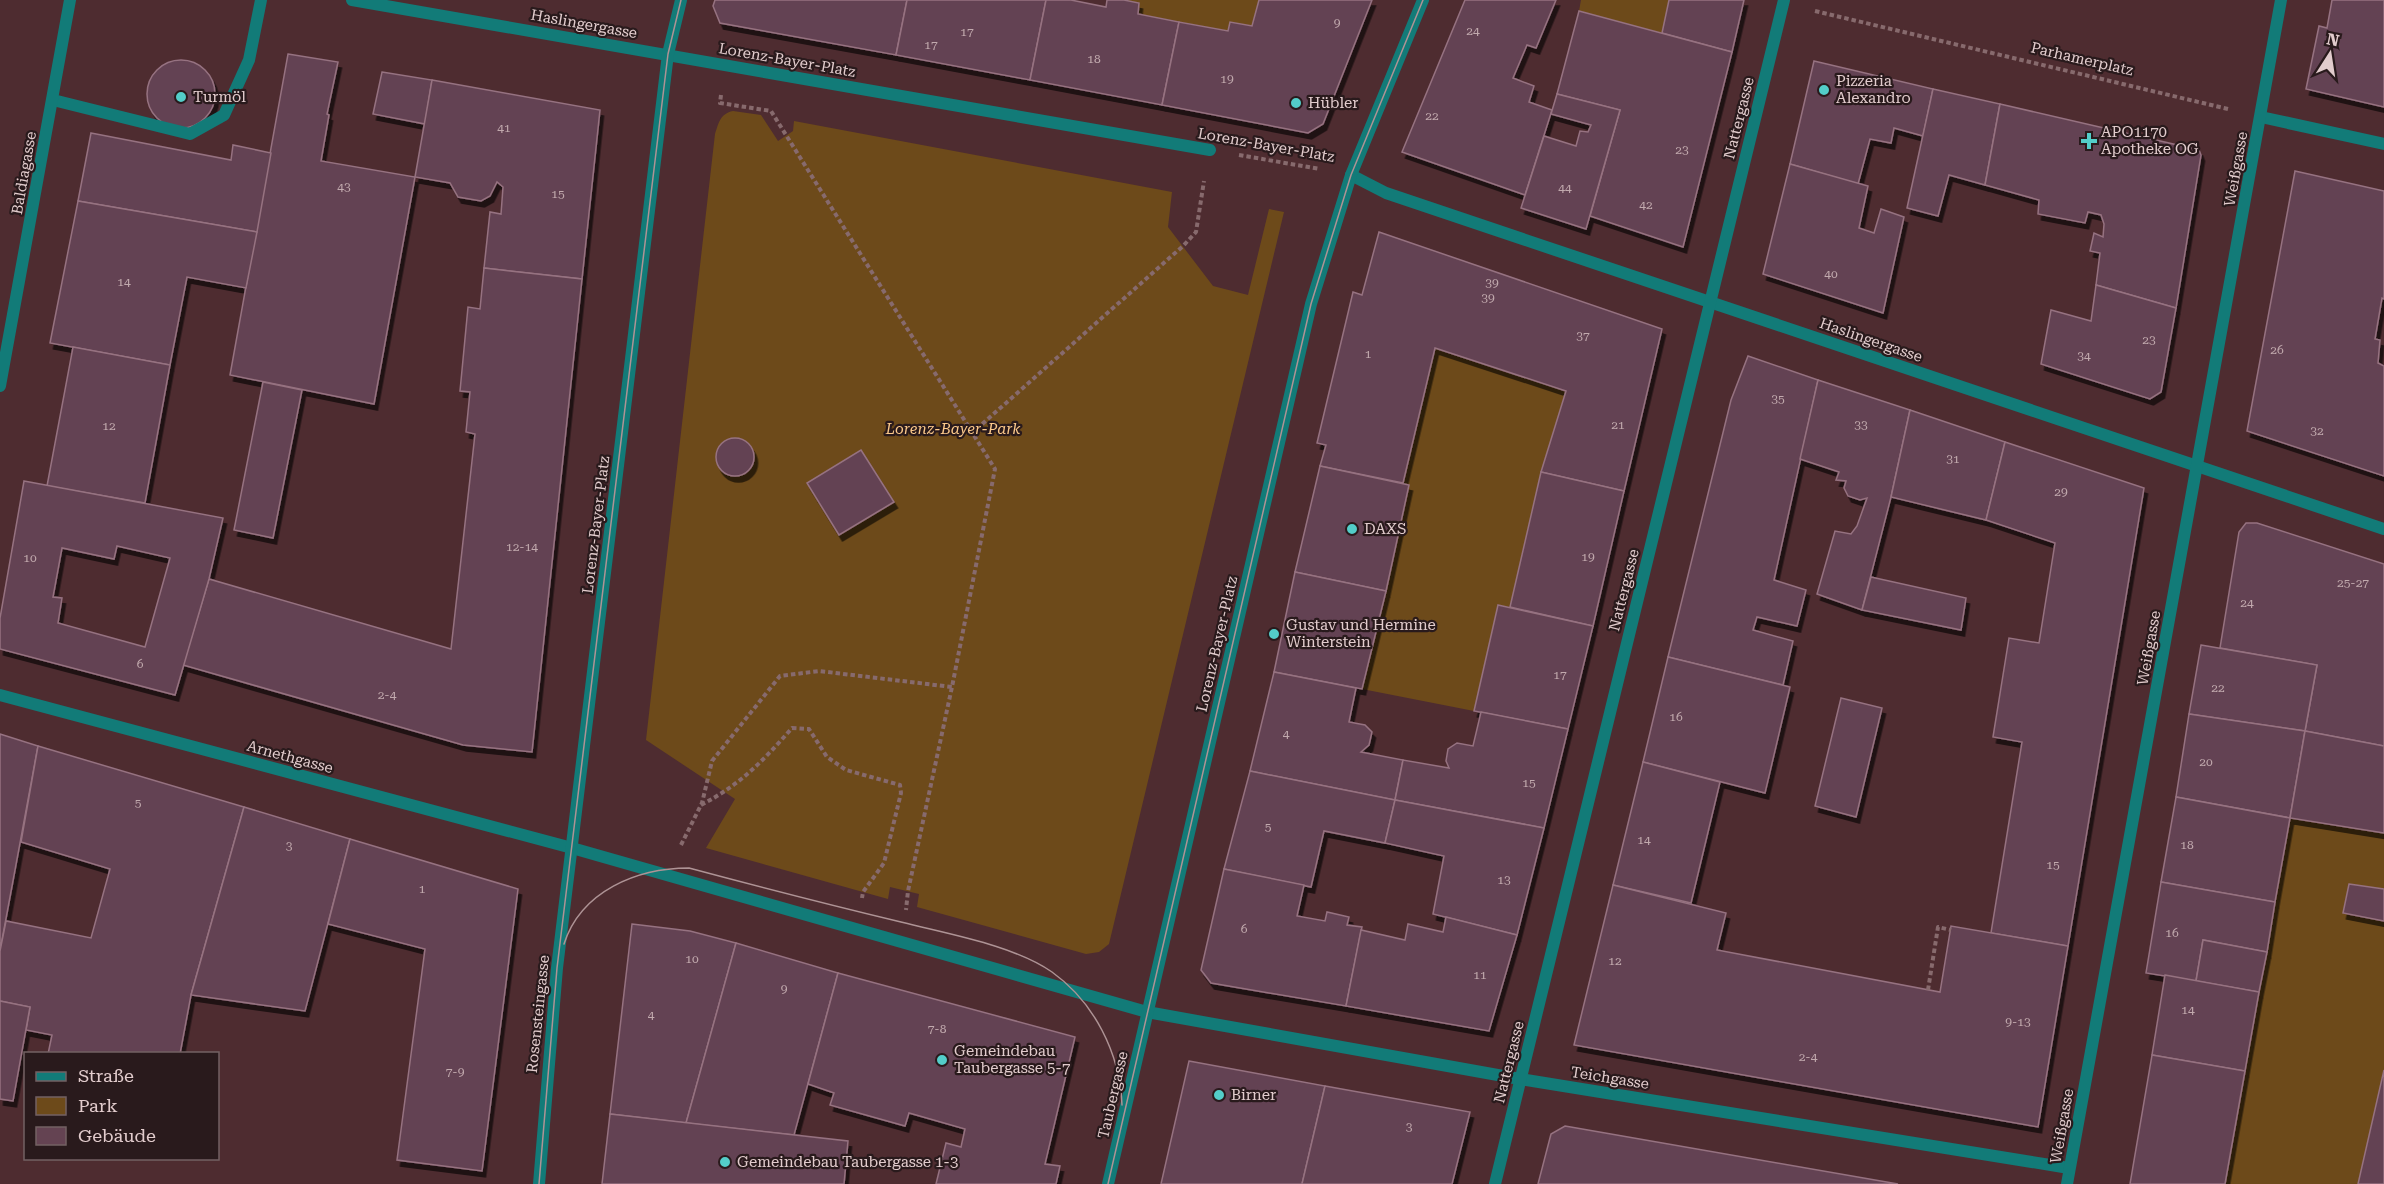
<svg xmlns="http://www.w3.org/2000/svg" width="2384" height="1184" font-family="'Roboto Serif',serif">
  <defs>
    <filter id="shadow"><feDropShadow dx="3.5" dy="6" stdDeviation="0" flood-color="#0009"/></filter>
  </defs>
  <rect width="100%" height="100%" fill="#4e2c30"/>
  <g fill="#6d4a1a">
    <polygon points="1124,0 1259,0 1252,26 1230,22 1228,31 1138,14 1139,3"/>
    <polygon points="1581,0 1669,0 1662,33 1579,11"/>
    <path d="M733,111L761,115L778,141L793,131L794,121L1172,192L1168,227L1213,286L1248,295L1269,209L1284,212L1109,944L1099,952L1086,954L917,907L919,894L890,887L888,899L706,848L735,799L646,740L715,134C719,122 720,114 733,111Z"/>
    <polygon points="1435,348 1566,391 1541,472 1510,607 1498,605 1474,711 1362,689 1409,486 1403,483"/>
    <polygon points="2290,818 2384,833 2384,889 2349,884 2343,913 2384,921 2384,1070 2358,1184 2225,1184"/>
  </g>
  <g fill="#644352" stroke="#967281" stroke-width="1.5" fill-rule="evenodd" filter="url(#shadow)">
    <polygon points="715,0 907,0 896,55 720,23 713,6"/>
    <polygon points="907,0 1046,0 1030,80 896,55"/>
    <polygon points="1046,0 1071,0 1106,7 1107,0 1124,0 1139,3 1138,14 1179,22 1162,105 1030,80"/>
    <polygon points="1259,0 1372,0 1323,124 1308,133 1162,105 1179,22 1228,31 1230,22 1252,26"/>
    <polygon points="1465,0 1556,0 1536,48 1527,45 1513,78 1534,86 1529,102 1552,110 1525,195 1402,152"/>
    <polygon points="1669,0 1744,0 1732,52 1662,33"/>
    <polygon points="2332,0 2384,0 2384,107 2306,89 2319,26 2327,28"/>
    <polygon points="1579,11 1732,52 1683,247 1590,216 1620,110 1557,94"/>
    <polygon points="288,54 338,62 327,114 329,115 321,161 415,177 374,404 230,375"/>
    <circle cx="181" cy="94" r="34"/>
    <polygon points="1814,61 1933,89 1923,136 1894,128 1891,143 1870,139 1858,184 1790,164"/>
    <polygon points="382,72 432,80 425,124 373,114"/>
    <polygon points="432,80 600,110 582,279 484,268 490,212 501,214 503,187 497,182 490,196 481,201 458,197 450,183 415,177"/>
    <polygon points="1933,89 2000,104 1985,185 1949,175 1938,216 1907,208"/>
    <polygon points="1557,94 1620,110 1586,229 1521,208 1544,136 1576,146 1580,131 1588,132 1591,125 1551,114"/>
    <polygon points="2000,104 2199,150 2201,155 2176,308 2096,285 2100,253 2090,251 2094,233 2103,237 2104,224 2101,215 2088,212 2085,223 2038,214 2039,200 1985,185"/>
    <polygon points="91,133 231,160 233,145 271,153 257,232 78,201"/>
    <polygon points="1790,164 1868,186 1859,228 1874,233 1881,209 1904,217 1883,313 1763,274"/>
    <polygon points="2295,171 2384,191 2384,299 2382,298 2375,339 2380,340 2378,363 2384,366 2384,476 2247,431"/>
    <polygon points="78,201 257,232 246,288 187,277 170,365 50,343"/>
    <polygon points="1379,232 1662,329 1624,491 1541,472 1566,391 1435,348 1403,483 1320,466 1326,445 1317,443 1353,292 1362,295"/>
    <polygon points="484,268 582,279 532,752 463,745 183,665 209,579 451,649 475,434 466,432 470,392 460,391 468,307 480,309"/>
    <polygon points="2096,285 2176,308 2161,392 2150,399 2041,364 2051,310 2091,321"/>
    <polygon points="73,347 170,365 145,503 47,486"/>
    <polygon points="1748,356 1818,380 1774,580 1806,590 1797,626 1757,617 1753,630 1793,641 1783,685 1668,657 1731,400"/>
    <polygon points="1818,380 1910,410 1891,497 1862,610 1817,594 1835,531 1851,534 1857,526 1867,498 1860,500 1848,496 1844,488 1846,481 1836,480 1839,472 1800,459"/>
    <polygon points="263,382 302,390 273,538 234,530"/>
    <polygon points="1910,410 2005,442 1986,520 1891,497"/>
    <circle cx="735" cy="457" r="19"/>
    <polygon points="2005,442 2144,488 2068,946 1991,933 2022,742 1993,737 2009,638 2039,643 2055,543 1986,520"/>
    <polygon points="861,450 894,502 839,535 807,483"/>
    <polygon points="1320,466 1409,485 1386,591 1295,572"/>
    <polygon points="1541,472 1624,491 1593,626 1510,607"/>
    <path d="M24,481L223,518L209,579L175,695L0,649V618ZM117,546L170,558L145,647L58,623L62,598L53,597L62,548L114,559Z"/>
    <polygon points="2246,523 2257,523 2384,564 2384,746 2305,731 2317,665 2220,648 2239,532"/>
    <polygon points="1295,572 1386,591 1362,689 1274,672"/>
    <polygon points="1871,577 1966,598 1961,630 1862,610"/>
    <polygon points="1498,605 1593,626 1568,729 1474,711"/>
    <polygon points="2201,645 2317,665 2305,731 2189,714"/>
    <polygon points="1668,657 1790,687 1765,793 1643,762"/>
    <polygon points="1274,672 1356,688 1349,722 1365,725 1372,732 1369,745 1361,752 1403,760 1395,800 1250,771"/>
    <polygon points="1841,698 1882,708 1856,817 1815,806"/>
    <polygon points="1481,712 1568,729 1544,828 1395,800 1403,760 1449,768 1446,761 1448,749 1457,743 1473,746"/>
    <polygon points="2189,714 2305,731 2290,818 2176,797"/>
    <polygon points="2305,731 2384,746 2384,833 2290,818"/>
    <polygon points="0,734 38,746 0,951"/>
    <polygon points="38,746 244,807 191,995 180,1054 48,1054 52,1035 26,1030 30,1007 0,1001 0,951 6,921 91,938 110,869 21,842"/>
    <polygon points="1643,762 1720,782 1691,903 1613,885"/>
    <polygon points="1250,771 1395,800 1385,843 1324,831 1311,887 1224,869"/>
    <polygon points="2176,797 2290,818 2275,902 2161,882"/>
    <polygon points="1395,800 1544,828 1517,935 1433,914 1444,856 1385,843"/>
    <polygon points="244,807 350,839 305,1011 191,995"/>
    <polygon points="350,839 518,889 482,1171 397,1160 425,949 328,924"/>
    <polygon points="1224,869 1304,885 1297,916 1325,921 1327,912 1349,917 1347,925 1362,927 1346,1006 1211,983 1201,970"/>
    <polygon points="2161,882 2275,902 2267,952 2203,940 2196,981 2146,973"/>
    <polygon points="2349,884 2384,889 2384,921 2343,913"/>
    <polygon points="1613,885 1726,913 1717,950 1940,992 1951,926 2068,946 2038,1127 1574,1045"/>
    <polygon points="1446,917 1517,935 1489,1031 1346,1006 1361,930 1405,940 1408,924 1443,932"/>
    <polygon points="632,924 690,931 736,943 686,1123 610,1114"/>
    <polygon points="2203,940 2267,952 2259,992 2196,981"/>
    <polygon points="736,943 838,973 794,1135 686,1123"/>
    <polygon points="838,973 1075,1037 1045,1164 1060,1166 1056,1184 936,1184 946,1143 961,1147 965,1129 909,1113 905,1126 830,1105 834,1093 808,1084"/>
    <polygon points="2165,975 2259,992 2245,1071 2152,1055"/>
    <polygon points="0,1001 30,1007 13,1101 0,1099"/>
    <polygon points="2152,1055 2245,1071 2225,1184 2130,1184"/>
    <polygon points="1189,1061 1325,1086 1302,1184 1161,1184"/>
    <polygon points="2384,1070 2384,1184 2358,1184"/>
    <polygon points="1325,1086 1470,1112 1452,1184 1302,1184"/>
    <polygon points="610,1114 848,1141 844,1184 602,1184"/>
    <polygon points="1565,1126 1898,1184 1538,1184 1551,1134"/>
  </g>
  <g fill="none" stroke-linecap="round" stroke-linejoin="round">
    <g stroke="#876a6d" stroke-width="4" stroke-dasharray="4.5 3" stroke-linecap="butt">
      <polyline points="1815,11 2228,109"/>
      <polyline points="721,95 720,103 771,111 995,469 952,687 908,891 906,910"/>
      <polyline points="1239,155 1320,169"/>
      <polyline points="971,434 1183,246 1196,232 1204,181"/>
      <path d="M701,805C741,784 762,762 792,728L809,729L827,757L846,770L900,785L901,793L884,863L863,892L862,898"/>
      <polyline points="681,845 702,803 712,761 780,676 819,671 952,687"/>
      <polyline points="1928,990 1938,927 1951,930"/>
    </g>
    <polyline stroke="#127b78" stroke-width="12" points="53,100 190,134 224,115 249,60 261,0"/>
    <g stroke="#127b78" stroke-width="12">
      <polyline points="352,0 1210,150"/>
      <polyline points="2261,117 2384,144"/>
      <polyline points="1351,175 1386,193 2384,529"/>
      <polyline points="0,386 70,0"/>
      <polyline points="0,695 572,848 1147,1012 1520,1079 2069,1168"/>
      <polyline points="1495,1184 1784,0"/>
      <polyline points="2067,1184 2281,0"/>
    </g>
    <g stroke="#127b78" stroke-width="12">
      <polyline points="539,1184 557,968 668,54 681,0"/>
      <polyline points="1108,1184 1311,304 1351,175 1423,0"/>
    </g>
    <g stroke="#ae9395" stroke-width="1.5">
      <path d="M564,944C581,891 637,868 689,868C760,887 830,905 901,922C947,934 1013,945 1052,972C1094,1002 1120,1053 1122,1105"/>
      <polyline points="539,1184 557,968 668,54 681,0"/>
      <polyline points="1108,1184 1311,304 1351,175 1423,0"/>
    </g>
  </g>
  <g fill="#53cdc9" stroke="#291a1c" stroke-width="2">
    <circle cx="1824" cy="90" r="6"/>
    <circle cx="181" cy="97" r="6"/>
    <circle cx="1296" cy="103" r="6"/>
    <path d="M2086 132h6v6h6v6h-6v6h-6v-6h-6v-6h6z"/>
    <circle cx="1352" cy="529" r="6"/>
    <circle cx="1274" cy="634" r="6"/>
    <circle cx="942" cy="1060" r="6"/>
    <circle cx="1219" cy="1095" r="6"/>
    <circle cx="725" cy="1162" r="6"/>
  </g>
  <g text-anchor="middle" dominant-baseline="central" stroke-width="4.5" stroke-linejoin="round" paint-order="stroke">
    <g font-size="12" fill="#c2aaae">
      <text x="1337" y="23">9</text>
      <text x="1473" y="31">24</text>
      <text x="967" y="32">17</text>
      <text x="931" y="45">17</text>
      <text x="1094" y="59">18</text>
      <text x="1227" y="79">19</text>
      <text x="1432" y="116">22</text>
      <text x="504" y="128">41</text>
      <text x="1682" y="150">23</text>
      <text x="344" y="187">43</text>
      <text x="1565" y="188">44</text>
      <text x="558" y="194">15</text>
      <text x="1646" y="205">42</text>
      <text x="1831" y="274">40</text>
      <text x="124" y="282">14</text>
      <text x="1492" y="283">39</text>
      <text x="1488" y="298">39</text>
      <text x="1583" y="336">37</text>
      <text x="2149" y="340">23</text>
      <text x="2277" y="350">26</text>
      <text x="1368" y="354">1</text>
      <text x="2084" y="356">34</text>
      <text x="1778" y="399">35</text>
      <text x="1618" y="425">21</text>
      <text x="1861" y="425">33</text>
      <text x="109" y="426">12</text>
      <text x="2317" y="431">32</text>
      <text x="1953" y="459">31</text>
      <text x="2061" y="492">29</text>
      <text x="522" y="547">12-14</text>
      <text x="1588" y="557">19</text>
      <text x="30" y="558">10</text>
      <text x="2353" y="583">25-27</text>
      <text x="2247" y="603">24</text>
      <text x="140" y="664">6</text>
      <text x="1560" y="675">17</text>
      <text x="2218" y="688">22</text>
      <text x="387" y="695">2-4</text>
      <text x="1676" y="717">16</text>
      <text x="1286" y="734">4</text>
      <text x="2206" y="762">20</text>
      <text x="1529" y="783">15</text>
      <text x="138" y="803">5</text>
      <text x="1268" y="827">5</text>
      <text x="1644" y="840">14</text>
      <text x="2187" y="845">18</text>
      <text x="289" y="846">3</text>
      <text x="2053" y="865">15</text>
      <text x="1504" y="880">13</text>
      <text x="422" y="889">1</text>
      <text x="1244" y="929">6</text>
      <text x="2172" y="933">16</text>
      <text x="692" y="959">10</text>
      <text x="1615" y="961">12</text>
      <text x="1480" y="975">11</text>
      <text x="784" y="989">9</text>
      <text x="2188" y="1010">14</text>
      <text x="651" y="1015">4</text>
      <text x="2018" y="1022">9-13</text>
      <text x="937" y="1029">7-8</text>
      <text x="1808" y="1057">2-4</text>
      <text x="455" y="1072">7-9</text>
      <text x="1409" y="1127">3</text>
    </g>
    <g font-size="15" fill="#e2cccd" stroke="#291a1c">
      <text transform="translate(584 24) rotate(10)">Haslingergasse</text>
      <text transform="translate(2082 59) rotate(13)">Parhamerplatz</text>
      <text transform="translate(787 60) rotate(10)">Lorenz-Bayer-Platz</text>
      <text transform="translate(1739 118) rotate(-76)">Nattergasse</text>
      <text transform="translate(1266 145) rotate(10)">Lorenz-Bayer-Platz</text>
      <text transform="translate(2236 169) rotate(-80)">Weißgasse</text>
      <text transform="translate(24 173) rotate(-80)">Baldiagasse</text>
      <text transform="translate(1871 340) rotate(19)">Haslingergasse</text>
      <text transform="translate(596 525) rotate(-83)">Lorenz-Bayer-Platz</text>
      <text transform="translate(1624 590) rotate(-76)">Nattergasse</text>
      <text transform="translate(1217 644) rotate(-77)">Lorenz-Bayer-Platz</text>
      <text transform="translate(2149 648) rotate(-80)">Weißgasse</text>
      <text transform="translate(290 757) rotate(15)">Arnethgasse</text>
      <text transform="translate(538 1014) rotate(-84)">Rosensteingasse</text>
      <text transform="translate(1509 1062) rotate(-76)">Nattergasse</text>
      <text transform="translate(1610 1078) rotate(9)">Teichgasse</text>
      <text transform="translate(1113 1095) rotate(-77)">Taubergasse</text>
      <text transform="translate(2062 1126) rotate(-80)">Weißgasse</text>
    </g>
    <g font-size="15" fill="#e2cccd" stroke="#291a1c" text-anchor="start">
      <text x="1836" y="81">Pizzeria<tspan x="1836" dy="17">Alexandro</tspan></text>
      <text x="193" y="97">Turmöl</text>
      <text x="1308" y="103">Hübler</text>
      <text x="2101" y="132">APO1170<tspan x="2101" dy="17">Apotheke OG</tspan></text>
      <text x="1364" y="529">DAXS</text>
      <text x="1286" y="625">Gustav und Hermine<tspan x="1286" dy="17">Winterstein</tspan></text>
      <text x="954" y="1051">Gemeindebau<tspan x="954" dy="17">Taubergasse 5-7</tspan></text>
      <text x="1231" y="1095">Birner</text>
      <text x="737" y="1162">Gemeindebau Taubergasse 1-3</text>
    </g>
    <g font-size="15" font-style="italic" fill="#fcc98b" stroke="#291a1c">
      <text x="953" y="429">Lorenz-Bayer-Park</text>
    </g>
  </g>
  <rect x="24" y="1052" width="195" height="108" fill="#291a1c" stroke="#736163" stroke-width="1.5"/>
  <rect x="36" y="1072" width="30" height="9" fill="#127b78" stroke="#736163" stroke-width="1.5"/>
  <text x="78" y="1082" font-size="18" fill="#e2cccd">Straße</text>
  <rect x="36" y="1097" width="30" height="18" fill="#6d4a1a" stroke="#736163" stroke-width="1.5"/>
  <text x="78" y="1112" font-size="18" fill="#e2cccd">Park</text>
  <rect x="36" y="1127" width="30" height="18" fill="#644352" stroke="#736163" stroke-width="1.5"/>
  <text x="78" y="1142" font-size="18" fill="#e2cccd">Gebäude</text>
  <g transform="translate(2330 54) rotate(12)" stroke="#291a1c" stroke-width="4.5" paint-order="stroke">
  <path d="M0-4.5L10 22L0 15L-10 22Z" fill="#e2cccd"/>
  <text y="-9" font-size="16" font-weight="bold" text-anchor="middle" fill="#e2cccd">N</text>
  </g>
</svg>
